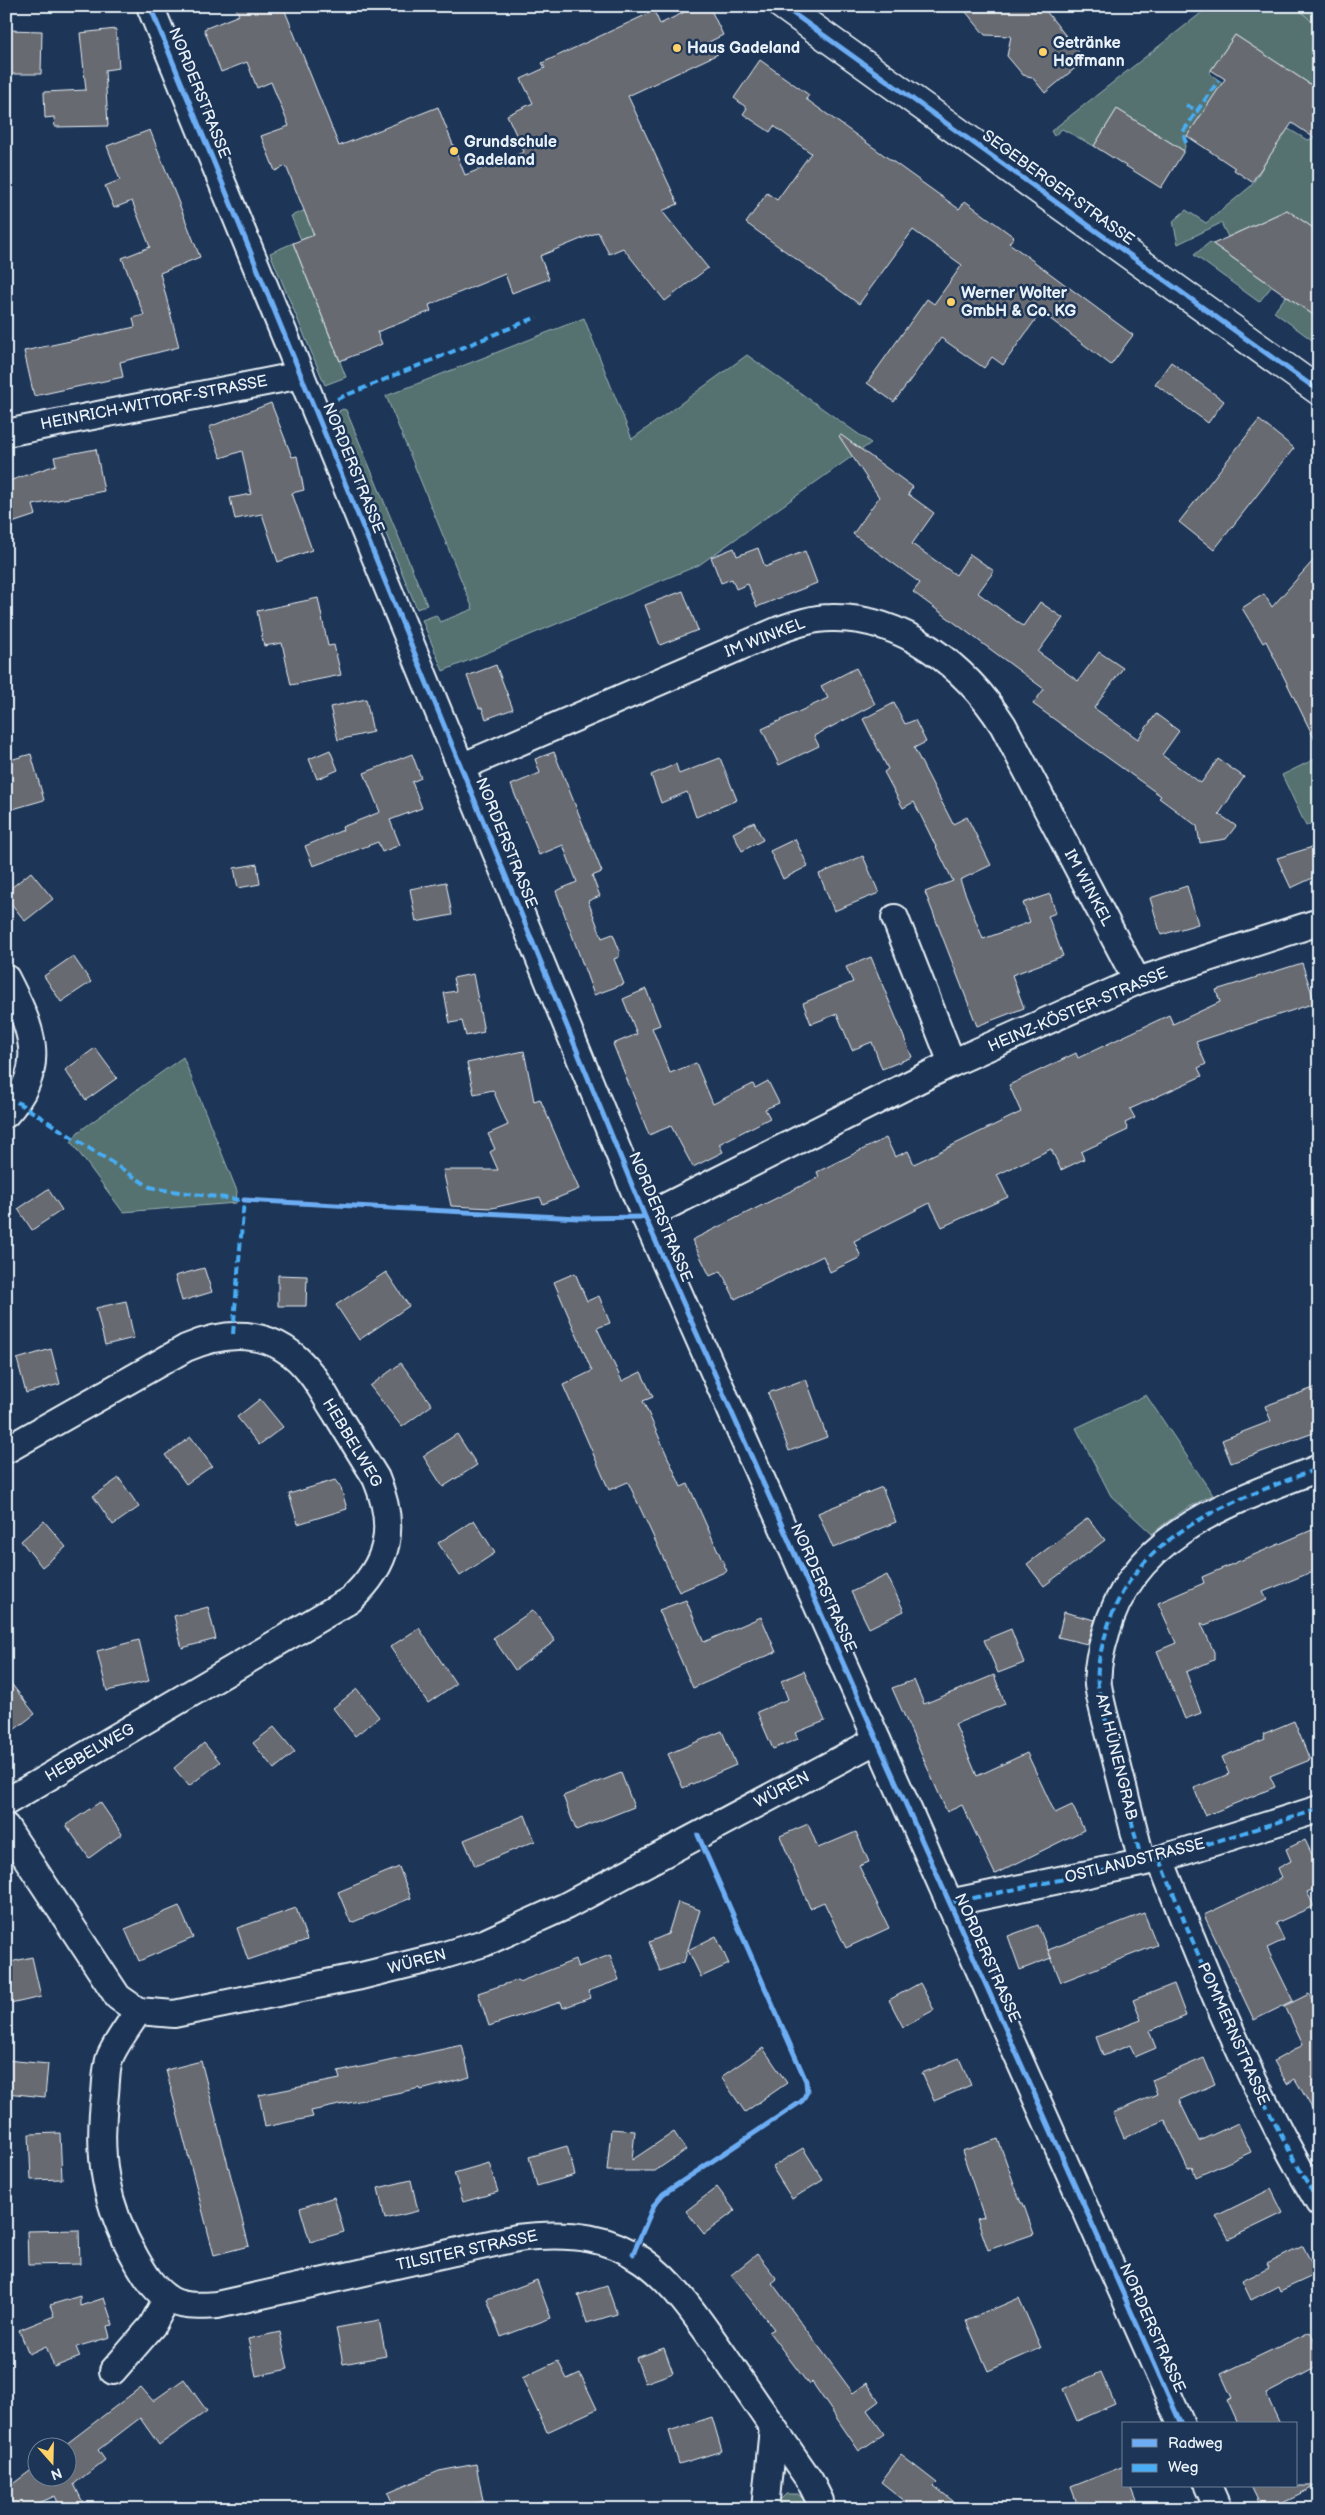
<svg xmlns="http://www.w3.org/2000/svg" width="1325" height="2515" font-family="'Balsamiq Sans',sans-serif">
  <defs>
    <pattern id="forest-firs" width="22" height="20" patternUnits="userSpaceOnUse" patternTransform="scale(1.25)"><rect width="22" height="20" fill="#547271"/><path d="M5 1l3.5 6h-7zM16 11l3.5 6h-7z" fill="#4c5b5c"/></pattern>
  </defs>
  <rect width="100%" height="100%" fill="#1d3557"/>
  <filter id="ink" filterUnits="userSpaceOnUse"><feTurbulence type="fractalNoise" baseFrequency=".02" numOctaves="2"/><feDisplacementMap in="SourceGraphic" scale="10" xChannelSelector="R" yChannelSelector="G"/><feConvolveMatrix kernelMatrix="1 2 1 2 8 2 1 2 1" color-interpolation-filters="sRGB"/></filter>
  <g filter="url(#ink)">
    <g fill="#547271" stroke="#9eb2b4">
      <polygon points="1210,6 1295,6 1319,28 1319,90 1235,35 1211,70 1210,74 1223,83 1187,136 1184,151 1117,109 1094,146 1062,129 1054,136 1051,131"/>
      <polygon points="1287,128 1307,140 1315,138 1319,133 1319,232 1287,210 1228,237 1221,223 1178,244 1173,221 1186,210 1206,223 1251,186"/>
      <polygon points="350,192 380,208 301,240 291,216"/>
      <polygon points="1210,242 1272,286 1259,302 1194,255"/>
      <polygon points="293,243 346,377 325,385 270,253"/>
      <polygon points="1286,296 1319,319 1319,332 1312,340 1274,312"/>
      <polygon points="584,318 632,439 747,355 871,443 699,565 443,671 422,620 436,615 440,622 473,609 386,396"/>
      <polygon points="343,409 346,410 427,605 417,609 337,415 339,411"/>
      <polygon points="1319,757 1319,819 1306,826 1282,775"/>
      <polygon points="183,1057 237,1191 236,1203 123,1212 71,1142 78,1132"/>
      <path d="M1146,1395L1213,1495C1190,1505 1171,1518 1152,1534L1111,1496L1076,1428Z"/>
      <polygon points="786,2494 798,2494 807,2502 807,2509 778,2509 778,2502"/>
    </g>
    <polygon fill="url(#forest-firs)" stroke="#9eb2b4" points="1295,6 1319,6 1319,28"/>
    <g fill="#686a71" stroke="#e8f1f8">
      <polygon points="235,6 283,6 339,146 438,107 465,175 524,152 507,115 533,103 521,79 545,68 542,63 654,11 660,24 697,6 709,6 723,35 705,44 718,54 628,96 678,204 662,211 708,268 665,301 623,248 609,254 598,232 540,256 549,279 512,293 505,274 429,305 431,311 377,332 382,344 340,361 293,243 314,235 286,166 275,171 261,136 289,126 271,82 257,88 247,62 221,72 204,29 239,15"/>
      <polygon points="961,6 1042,6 1085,60 1045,93 1032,77 1023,75 1007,56 1011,36 985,35"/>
      <polygon points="116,29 119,68 105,70 108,126 55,127 54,117 45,118 44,92 86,90 80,33"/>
      <polygon points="8,30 42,31 41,74 7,74"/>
      <polygon points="1235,35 1319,90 1319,141 1292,123 1252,182 1234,170 1235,168 1187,136 1225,79 1211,70"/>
      <polygon points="760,60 809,95 806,99 959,209 965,201 1014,237 1009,243 1133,335 1111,365 1041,312 1003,365 992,357 984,368 941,338 894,402 867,383 927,299 934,304 962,265 913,230 859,304 746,223 767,193 777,200 811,153 774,126 770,132 743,114 747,108 734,98"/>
      <polygon points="1117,109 1184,151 1161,188 1094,146"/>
      <polygon points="150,130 200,257 160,273 179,347 120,362 123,377 34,396 24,351 135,327 133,318 144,315 122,258 150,247 132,201 114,208 105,186 120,180 107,146"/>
      <polygon points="1287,210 1319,232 1319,319 1213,244"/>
      <polygon points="1171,362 1224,401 1208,423 1155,384"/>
      <polygon points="271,403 292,457 297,456 304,490 292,493 312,550 278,562 262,514 235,519 230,498 251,494 242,451 221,458 209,427"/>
      <polygon points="1259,420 1294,448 1214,550 1179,522"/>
      <polygon points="841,435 913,487 908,494 934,513 912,544 956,575 970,554 994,571 978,593 1023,626 1040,602 1063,618 1038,652 1078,681 1099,652 1123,668 1094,708 1138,739 1156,714 1179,731 1162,755 1201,783 1218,759 1244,777 1219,814 1236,826 1226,839 1200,843 1197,826 1159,798 1161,796 1033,704 1044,689 913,592 920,583 853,534 879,497 839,436"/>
      <polygon points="96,449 104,491 33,505 36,515 6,525 6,482 56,465 54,457"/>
      <polygon points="734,548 737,556 758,548 765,567 805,551 817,583 757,607 748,584 736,589 732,579 721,583 711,557"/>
      <polygon points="1319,554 1319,748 1266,641 1263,643 1242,608 1264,594 1272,607"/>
      <polygon points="683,591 698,630 660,645 645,605"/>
      <polygon points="318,598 328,646 334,645 341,675 291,685 282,643 264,646 257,611"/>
      <polygon points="496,665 513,709 486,719 482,708 479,708 467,676"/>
      <polygon points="856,668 875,704 814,736 819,746 779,765 762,729 828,698 821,686"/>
      <polygon points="366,699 373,732 338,740 330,707"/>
      <polygon points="894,703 905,724 915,720 926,742 914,748 953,824 967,817 991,865 960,880 983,939 1030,922 1023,903 1050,894 1056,913 1048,916 1063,956 1012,975 1024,1008 977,1026 925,892 953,881 914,802 903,808 884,772 888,769 863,719"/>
      <polygon points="330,750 338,770 317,779 309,759"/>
      <polygon points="554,752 602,872 592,876 600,896 588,901 602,938 613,934 619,949 619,957 614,959 624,984 594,995 556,891 577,882 563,845 539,855 511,785 540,773 535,759"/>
      <polygon points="31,754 44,800 6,811 6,761"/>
      <polygon points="412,754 421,778 412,782 422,808 390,820 400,845 382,852 378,842 313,866 305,846 343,830 342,827 380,812 364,773"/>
      <polygon points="720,758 737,800 696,817 687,792 661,803 651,775 676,764 679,774"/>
      <polygon points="754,822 763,840 742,851 733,833"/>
      <polygon points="795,839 808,866 783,879 770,851"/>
      <polygon points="1319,845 1319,875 1291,888 1277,858"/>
      <polygon points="863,856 879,893 834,911 819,874"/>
      <polygon points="257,864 260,884 238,888 234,868"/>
      <polygon points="31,872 53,899 25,921 6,897 6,892"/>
      <polygon points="446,882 452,915 416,922 410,889"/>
      <polygon points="1187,886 1198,924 1161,935 1150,898"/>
      <polygon points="73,956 91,982 61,1002 44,976"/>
      <polygon points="871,957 912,1057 882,1069 872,1042 852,1050 837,1014 811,1024 803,1003 853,982 846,967"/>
      <polygon points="1302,963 1315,1003 1196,1042 1206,1064 1198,1068 1202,1076 1130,1109 1135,1118 1125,1123 1128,1130 1081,1152 1084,1159 1061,1170 1051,1149 997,1175 1008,1197 942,1227 930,1203 854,1241 861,1257 830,1272 823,1256 735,1299 721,1271 710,1276 692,1240 819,1177 817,1172 886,1138 895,1157 908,1151 914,1164 1021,1112 1009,1085 1076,1053 1078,1058 1169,1015 1173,1024 1220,1002 1216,990"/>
      <polygon points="473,974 484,1032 466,1036 462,1021 450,1023 444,993 456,991 453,978"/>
      <polygon points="646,989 660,1025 652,1028 670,1073 696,1063 713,1104 753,1084 755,1088 768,1081 779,1103 765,1109 770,1118 719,1144 723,1152 693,1167 671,1126 649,1135 613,1044 637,1034 623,999"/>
      <polygon points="95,1048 117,1078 86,1100 65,1070"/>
      <polygon points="524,1051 534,1101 540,1099 579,1189 543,1204 540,1197 492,1208 451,1206 443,1170 498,1170 490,1152 495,1149 488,1134 508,1125 493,1090 474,1094 467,1063"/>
      <polygon points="48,1189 62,1210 32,1230 18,1209"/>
      <polygon points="204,1268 212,1292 182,1301 175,1276"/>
      <polygon points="386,1272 409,1306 359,1340 336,1305"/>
      <polygon points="575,1273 587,1301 599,1296 610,1323 597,1328 622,1381 641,1372 653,1397 643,1401 681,1487 688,1484 727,1571 679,1592 628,1482 609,1490 563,1385 592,1371 554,1282"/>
      <polygon points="278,1275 307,1276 306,1306 278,1306"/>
      <polygon points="126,1301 134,1338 105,1345 96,1308"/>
      <polygon points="51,1349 60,1384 26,1393 17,1359"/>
      <polygon points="401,1363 432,1405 402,1427 370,1386"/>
      <polygon points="806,1379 827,1437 789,1451 768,1393"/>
      <polygon points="1319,1386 1319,1431 1231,1463 1222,1440 1271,1421 1265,1406"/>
      <polygon points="260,1399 283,1427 259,1445 237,1417"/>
      <polygon points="457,1434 477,1465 443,1487 423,1456"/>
      <polygon points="191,1437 212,1466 186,1484 165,1455"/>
      <polygon points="119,1478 139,1507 113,1525 93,1496"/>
      <polygon points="335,1480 341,1488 347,1509 298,1524 289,1494"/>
      <polygon points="882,1487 896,1522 833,1548 818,1513"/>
      <polygon points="1088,1518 1105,1540 1044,1586 1027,1564"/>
      <polygon points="474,1520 495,1553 460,1576 438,1543"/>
      <polygon points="44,1521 66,1547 42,1567 21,1541"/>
      <polygon points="1319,1527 1319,1569 1263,1592 1267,1600 1251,1607 1205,1625 1201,1623 1214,1652 1214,1660 1186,1672 1201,1713 1185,1719 1157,1651 1176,1643 1158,1603 1204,1583 1202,1577"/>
      <polygon points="887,1575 904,1611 869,1628 851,1592"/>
      <polygon points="686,1600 704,1642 761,1617 776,1652 693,1688 659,1610"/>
      <polygon points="208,1607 216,1639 182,1648 174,1616"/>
      <polygon points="533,1610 555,1641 515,1670 493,1638"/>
      <polygon points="1064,1612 1095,1620 1087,1644 1058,1637"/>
      <polygon points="419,1628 456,1684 428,1703 390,1647"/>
      <polygon points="1011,1629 1024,1663 998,1673 984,1640"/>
      <polygon points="139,1640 149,1681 107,1691 97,1651"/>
      <polygon points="804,1671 825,1721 795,1733 798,1739 773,1749 757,1712 788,1699 781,1681"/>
      <polygon points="994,1675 1005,1704 955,1724 977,1776 1027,1753 1055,1813 1072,1805 1084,1830 995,1874 962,1805 947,1812 892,1688 914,1680 924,1704"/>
      <polygon points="6,1677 35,1714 6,1736"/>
      <polygon points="357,1689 379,1717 355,1736 333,1708"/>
      <polygon points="1294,1721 1310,1760 1270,1776 1275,1787 1205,1816 1194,1788 1229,1774 1222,1757 1265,1739 1263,1734"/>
      <polygon points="274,1727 295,1752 274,1769 253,1743"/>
      <polygon points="722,1731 736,1765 683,1788 668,1754"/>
      <polygon points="204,1743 220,1762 189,1786 174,1768"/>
      <polygon points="621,1773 634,1807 576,1830 563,1796"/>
      <polygon points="100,1802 122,1834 89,1858 66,1825"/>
      <polygon points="525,1815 535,1841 475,1866 464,1840"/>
      <polygon points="808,1824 818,1848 856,1832 869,1862 859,1866 889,1928 846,1948 824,1902 810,1908 780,1836"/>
      <polygon points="1305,1840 1319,1869 1319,1887 1307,1892 1314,1906 1276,1923 1284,1940 1267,1948 1293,2001 1254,2020 1204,1915 1282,1878 1278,1868 1291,1861 1286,1849"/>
      <polygon points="399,1867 411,1898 351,1923 338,1892"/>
      <polygon points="678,1902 700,1910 684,1962 660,1971 649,1942 668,1934"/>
      <polygon points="179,1906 193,1938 139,1961 125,1929"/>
      <polygon points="296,1908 307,1940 248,1960 237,1928"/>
      <polygon points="1144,1913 1157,1945 1061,1982 1048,1950"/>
      <polygon points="1038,1925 1051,1958 1020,1970 1008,1936"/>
      <polygon points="716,1936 729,1964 701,1977 688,1950"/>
      <polygon points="610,1955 619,1980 588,1991 590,1998 563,2008 561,2002 489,2026 478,1993 518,1980 519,1982 575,1960 578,1967"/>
      <polygon points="32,1957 41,1997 6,2005 6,1963"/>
      <polygon points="920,1983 934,2010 903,2027 889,2000"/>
      <polygon points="1174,1984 1186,2016 1149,2031 1156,2048 1135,2057 1130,2045 1103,2056 1096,2037 1141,2020 1133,2000"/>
      <polygon points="1309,1994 1319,2014 1319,2120 1295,2079 1287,2084 1274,2061 1303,2045 1285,2006"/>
      <polygon points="462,2045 470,2077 421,2090 420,2088 311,2111 313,2117 265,2127 259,2095 340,2079 338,2072"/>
      <polygon points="763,2048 787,2083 745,2112 721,2077"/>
      <polygon points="959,2058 971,2085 934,2101 922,2073"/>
      <polygon points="1204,2058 1215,2084 1179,2100 1199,2141 1238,2123 1251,2152 1196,2177 1192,2167 1188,2169 1165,2120 1124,2138 1113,2113 1157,2094 1152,2080"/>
      <polygon points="6,2060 48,2064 45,2097 6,2093"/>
      <polygon points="201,2061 249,2246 214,2255 166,2070"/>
      <polygon points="611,2129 635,2131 632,2160 674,2132 686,2150 655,2171 607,2171"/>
      <polygon points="60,2133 62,2179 31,2180 29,2134"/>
      <polygon points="998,2139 1021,2203 1023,2203 1034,2234 988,2250 977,2219 984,2217 962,2151"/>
      <polygon points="567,2146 575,2175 537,2186 529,2157"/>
      <polygon points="803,2148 823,2180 792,2199 772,2167"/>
      <polygon points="489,2163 498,2192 463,2202 454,2173"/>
      <polygon points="411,2180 418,2211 385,2219 378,2188"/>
      <polygon points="717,2187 735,2211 704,2234 686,2211"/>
      <polygon points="1271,2189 1283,2213 1229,2239 1216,2216"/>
      <polygon points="334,2197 344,2232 310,2242 300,2208"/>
      <polygon points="79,2230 80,2264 28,2265 27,2231"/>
      <polygon points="1303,2246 1317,2274 1280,2291 1278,2286 1251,2300 1242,2281 1269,2268 1267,2264"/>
      <polygon points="757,2254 777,2279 772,2283 853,2393 867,2383 879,2401 867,2410 884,2434 859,2451 812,2382 809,2385 769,2332 774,2329 731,2275"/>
      <polygon points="537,2280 551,2318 501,2337 487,2299"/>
      <polygon points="607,2286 617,2314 587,2323 578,2295"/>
      <polygon points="80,2296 80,2306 104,2298 113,2325 107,2326 110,2337 76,2347 80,2357 54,2367 46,2346 29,2354 19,2330 54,2316 50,2305"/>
      <polygon points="1019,2298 1041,2348 988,2371 966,2321"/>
      <polygon points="379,2320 386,2356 343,2364 336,2328"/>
      <polygon points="280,2332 288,2369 256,2376 248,2339"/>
      <polygon points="1310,2332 1319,2350 1319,2366 1266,2394 1280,2424 1238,2424 1227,2400 1232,2398 1221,2374"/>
      <polygon points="664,2348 673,2373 645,2383 636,2358"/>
      <polygon points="558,2361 567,2379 580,2373 597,2409 547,2432 522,2378"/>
      <polygon points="1101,2372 1115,2404 1077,2421 1063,2389"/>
      <polygon points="184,2379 207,2411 159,2445 140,2418 98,2450 105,2460 74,2484 86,2509 61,2509 55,2496 25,2509 15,2509 6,2489 38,2465 38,2478 68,2478 68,2448 61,2448 141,2387 153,2401"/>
      <polygon points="712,2417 722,2451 679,2464 669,2431"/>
      <polygon points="901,2455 937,2483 934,2486 963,2509 915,2509 881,2482"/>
      <polygon points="476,2464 483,2501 450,2509 395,2509 388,2493 439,2471"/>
      <polygon points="1124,2466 1124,2486 1131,2486 1138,2504 1127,2509 1079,2509 1071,2487"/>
      <polygon points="1251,2486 1316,2486 1268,2509 1262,2509"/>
    </g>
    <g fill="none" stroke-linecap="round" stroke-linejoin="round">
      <defs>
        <g id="minor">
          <polyline points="150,6 645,1217 1181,2424"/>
          <polyline points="6,433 301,375"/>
          <path d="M461,767L779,630C796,624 813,618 831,618C903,616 966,667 1003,725L1137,981"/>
          <polyline points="895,918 952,1063"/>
          <path d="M6,978C31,1027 50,1066 6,1114"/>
          <polyline points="645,1217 952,1063 1137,981 1319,922"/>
          <path d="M6,1450L186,1348C233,1328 278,1330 311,1374C320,1385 326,1398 334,1410C348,1433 362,1455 376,1478C397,1528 389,1564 350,1600L6,1802"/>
          <polyline points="6,1827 118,1997 138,2011 174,2014 361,1976 438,1957 484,1943 566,1906 877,1740"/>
          <path d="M1160,1859C1206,1977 1254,2094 1319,2203"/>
          <path d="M1142,1862C1132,1824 1123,1786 1113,1748C1108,1727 1101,1706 1098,1685C1096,1668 1101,1649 1106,1633C1133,1532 1232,1502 1319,1468"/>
          <polyline points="949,1903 1160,1859 1319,1809"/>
          <path d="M138,2011C130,2025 113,2046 109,2060C106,2071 106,2083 105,2094C97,2156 105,2205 136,2259C144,2273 152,2287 166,2297C180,2308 201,2306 217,2305L517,2238C635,2223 668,2275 729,2363C756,2403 783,2442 810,2481L820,2501L819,2509"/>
          <polyline points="113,2371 152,2326 167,2298"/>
          <polyline points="1208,2486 1218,2509"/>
          <polyline points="765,2509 773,2428"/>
        </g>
        <polyline id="secondary" points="783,6 1319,391"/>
      </defs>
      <use href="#minor" stroke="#e8f1f8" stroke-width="30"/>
      <use href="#secondary" stroke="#e8f1f8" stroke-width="31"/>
      <use href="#minor" stroke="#1d3557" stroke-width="26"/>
      <use href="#secondary" stroke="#1d3557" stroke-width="28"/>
      <g stroke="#49aef6" stroke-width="4" stroke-dasharray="8 4" stroke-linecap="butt">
        <polyline points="1186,105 1197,111 1219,80"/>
        <polyline points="1186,143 1183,132 1197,111"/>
        <polyline points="337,399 537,317"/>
        <polyline points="17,1102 150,1187 164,1190 248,1201"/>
        <polyline points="233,1334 244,1200"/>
        <path d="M1160,1859C1206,1977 1254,2094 1319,2203"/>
        <path d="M1142,1862C1132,1824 1123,1786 1113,1748C1108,1727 1101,1706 1098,1685C1096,1668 1101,1649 1106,1633C1133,1532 1232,1502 1319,1468"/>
        <polyline points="949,1903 1160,1859 1319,1809"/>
      </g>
      <defs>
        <g id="cycleway">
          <polyline points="150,6 645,1217 1181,2424"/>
          <polyline points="783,6 1319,391"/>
          <polyline points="244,1200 578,1218 645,1217"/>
          <polyline points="633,2254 654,2205 663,2194 802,2101 807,2092 806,2081 698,1835"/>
        </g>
      </defs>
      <use href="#cycleway" stroke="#1d3557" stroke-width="8"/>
      <use href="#cycleway" stroke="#6dadf4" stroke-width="5"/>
    </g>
  </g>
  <g fill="#ffd166" stroke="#1d3557" stroke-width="2">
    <circle cx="677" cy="48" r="5"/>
    <circle cx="1043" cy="52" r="5"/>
    <circle cx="454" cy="151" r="5"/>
    <circle cx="951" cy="302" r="5"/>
  </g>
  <g text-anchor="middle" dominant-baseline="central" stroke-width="5" stroke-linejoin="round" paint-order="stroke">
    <g font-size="16" font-weight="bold" fill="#e8f1f8" stroke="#1d3557" text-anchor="start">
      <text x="1053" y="43">Getränke<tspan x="1053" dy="18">Hoffmann</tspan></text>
      <text x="687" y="48">Haus Gadeland</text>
      <text x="464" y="142">Grundschule<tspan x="464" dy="18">Gadeland</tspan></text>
      <text x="961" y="293">Werner Wolter<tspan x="961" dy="18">GmbH &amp; Co. KG</tspan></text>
    </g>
    <g font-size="16" fill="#e8f1f8" stroke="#1d3557">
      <text transform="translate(199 93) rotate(68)">NORDERSTRASSE</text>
      <text transform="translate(1058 188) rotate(36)">SEGEBERGER STRASSE</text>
      <text transform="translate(154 403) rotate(-11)">HEINRICH-WITTORF-STRASSE</text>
      <text transform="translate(353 468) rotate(68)">NORDERSTRASSE</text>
      <text transform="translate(765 638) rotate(-21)">IM WINKEL</text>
      <text transform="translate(506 843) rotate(68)">NORDERSTRASSE</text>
      <text transform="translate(1088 888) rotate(62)">IM WINKEL</text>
      <text transform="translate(1078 1010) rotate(-23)">HEINZ-KÖSTER-STRASSE</text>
      <text transform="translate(660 1217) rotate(67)">NORDERSTRASSE</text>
      <text transform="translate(352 1443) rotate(59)">HEBBELWEG</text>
      <text transform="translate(823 1588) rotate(66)">NORDERSTRASSE</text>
      <text transform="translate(90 1753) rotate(-30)">HEBBELWEG</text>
      <text transform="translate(1116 1757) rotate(76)">AM HÜNENGRAB</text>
      <text transform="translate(782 1790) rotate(-28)">WÜREN</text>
      <text transform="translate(1135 1861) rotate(-14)">OSTLANDSTRASSE</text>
      <text transform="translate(987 1958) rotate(66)">NORDERSTRASSE</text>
      <text transform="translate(417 1962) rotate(-15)">WÜREN</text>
      <text transform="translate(1233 2034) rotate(66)">POMMERNSTRASSE</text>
      <text transform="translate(467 2251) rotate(-12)">TILSITER STRASSE</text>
      <text transform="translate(1152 2328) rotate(66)">NORDERSTRASSE</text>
    </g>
  </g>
  <rect width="1325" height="2515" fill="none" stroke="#1d3557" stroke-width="25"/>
  <rect x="12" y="12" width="1300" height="2490" fill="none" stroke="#e8f1f8" stroke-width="2" filter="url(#ink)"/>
  <rect x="1122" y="2422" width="175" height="65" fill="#1d3557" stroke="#6e8097"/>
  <rect x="1132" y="2439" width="25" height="8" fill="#6dadf4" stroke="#6e8097"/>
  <text x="1168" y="2448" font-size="15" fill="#e8f1f8">Radweg</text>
  <rect x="1132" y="2464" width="25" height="8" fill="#49aef6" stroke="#6e8097"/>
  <text x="1168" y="2472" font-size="15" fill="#e8f1f8">Weg</text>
  <g transform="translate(52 2462) rotate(160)"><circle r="24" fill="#1d3557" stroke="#6e8097"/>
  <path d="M0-4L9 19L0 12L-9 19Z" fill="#ffd166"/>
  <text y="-8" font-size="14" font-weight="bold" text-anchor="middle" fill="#e8f1f8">N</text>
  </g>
</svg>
